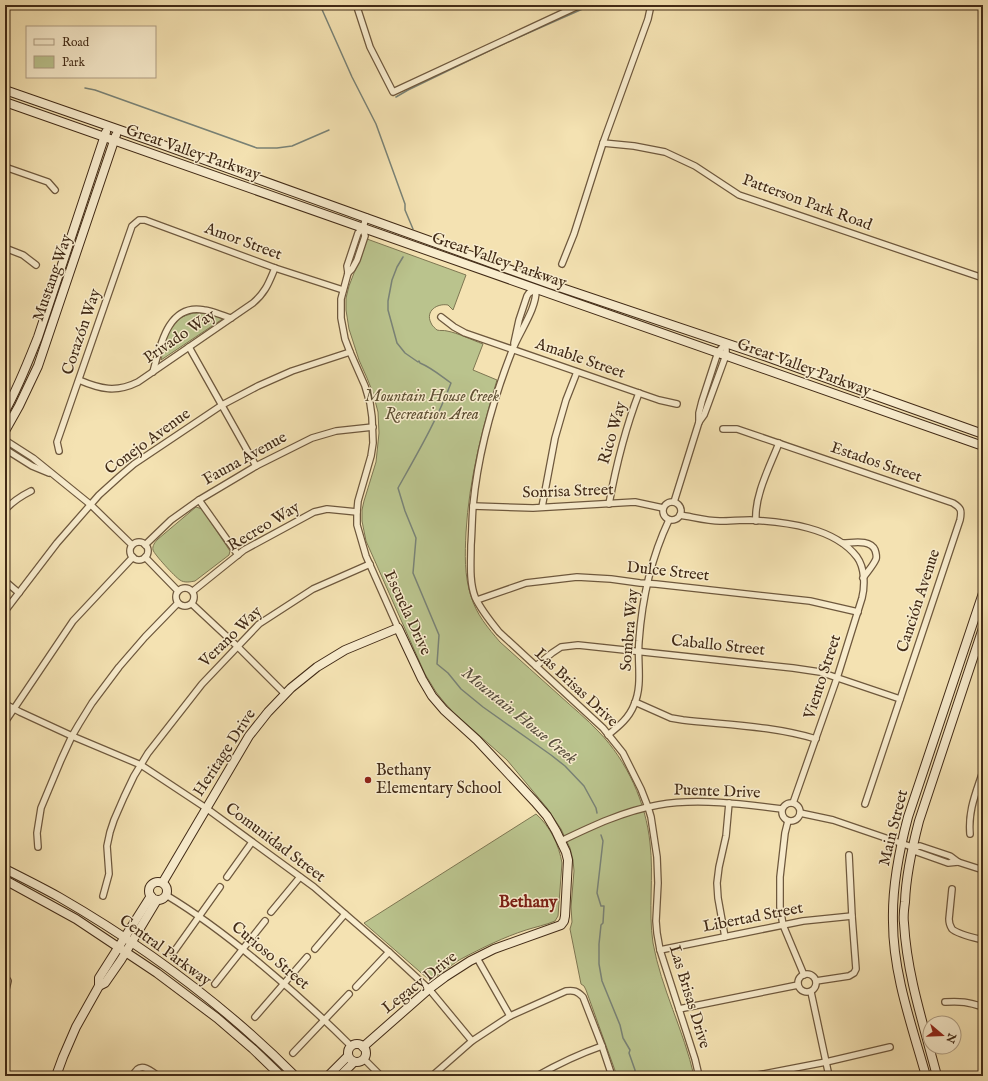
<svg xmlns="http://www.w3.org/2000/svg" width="988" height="1081" font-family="'IM FELL English',serif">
  <rect width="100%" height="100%" fill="#f4e2b2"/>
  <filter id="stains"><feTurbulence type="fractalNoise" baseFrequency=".005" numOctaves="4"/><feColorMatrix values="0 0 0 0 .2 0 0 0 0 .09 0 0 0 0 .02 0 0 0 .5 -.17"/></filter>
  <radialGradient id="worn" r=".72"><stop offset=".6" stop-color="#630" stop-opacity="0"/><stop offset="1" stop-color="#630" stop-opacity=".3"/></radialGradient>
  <g fill="#bac38d" stroke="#7e7652">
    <path d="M367,239L466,275L453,310L448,305C437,303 425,311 431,323C432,326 435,328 437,330C440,331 444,330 447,331C458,333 472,340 483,344L473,370L497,380C482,430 469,480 466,532C465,554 464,575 471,596C476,614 488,628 500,642C520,660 539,677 559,695C572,707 587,719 599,732C627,761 646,803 650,843C654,876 648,910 653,943C661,988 684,1031 694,1076H617L586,990L584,986L581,984L570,929L572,922L571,907L574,871L573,860L570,848L561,829L547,808L507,760L453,712L444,702L436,692L425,674L366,541L362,521V510L364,501L376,462L379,433L378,412L373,393L367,378L359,360L349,329L346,310V298L349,286Z"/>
    <path d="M193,313H205L224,318L161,360C164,346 167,329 178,319C182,316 189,315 193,313Z"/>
    <path d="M196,507L202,509L230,551L229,555L195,581C190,582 184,583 180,580C175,577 154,554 153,550C152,546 155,542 158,539Z"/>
    <path d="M536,814C550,826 559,845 562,863L558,916L555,921C546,925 535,927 526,930C504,937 482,948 461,959C453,963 436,980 427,978L364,923Z"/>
  </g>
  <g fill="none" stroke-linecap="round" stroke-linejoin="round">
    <g stroke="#798276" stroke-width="1.5">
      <polyline points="320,5 352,77 376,124 405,204 405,210 413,229"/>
      <polyline points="85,88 95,90 257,148 277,148 292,146 329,130"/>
      <polyline points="396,97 408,90 501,45 587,7 600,5"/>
      <path d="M403,257L397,267L392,280L388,301V310L397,343L405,353L418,362L419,361L420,363C432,368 441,376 451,383C437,420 417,454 398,488L405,511L416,538L413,573L439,635L437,664L448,673L461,689L483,707L551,755L565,766L584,786L596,808L597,813"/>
      <polyline points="601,835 603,841 597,893 601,906 604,906 603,923 601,925 599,944 599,964 602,981 620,1025 623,1038 630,1050 629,1053 635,1070 635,1076"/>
    </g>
    <defs>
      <g id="street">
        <polyline points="357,5 357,7 370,47 393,92 580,5"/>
        <polyline points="603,143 634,146 665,152 695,166 739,195 983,278"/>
        <polyline points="5,167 48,182 55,190"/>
        <polyline points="366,217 363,228 358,233 347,266 348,273 341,299 341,318 345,339 350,352 365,386 370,403 372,417 373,443 371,456 358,501 357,512 357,525 366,556 398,628"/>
        <polyline points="5,248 23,255 36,265"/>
        <polyline points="562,264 574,234 603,143 648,19 651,5"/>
        <polyline points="348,273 352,269 357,260 365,236 363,228"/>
        <path d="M536,289C537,309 519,332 512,351C493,400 478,453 473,506C472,519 472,532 471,545C471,562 469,581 475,597C481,610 490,621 499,632L603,728L623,753L641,789L648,807L651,817L657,857L658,883L656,921L657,933L660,950L695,1059L699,1076"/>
        <polyline points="441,317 454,327 465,333 659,400 677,404"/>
        <polyline points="514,343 519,320 527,296 529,293 536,289"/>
        <polyline points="189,347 256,466"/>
        <path d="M153,372C160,346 168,303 204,310C213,311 223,316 231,318"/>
        <path d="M79,380C100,389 116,393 138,382L253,303C266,292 269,282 275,268"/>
        <polyline points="699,422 699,413 702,401 718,352 726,343"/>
        <path d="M723,429H737L953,503C961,508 962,510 960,520L865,804"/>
        <polyline points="5,440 33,458 91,505 132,545"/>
        <polyline points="5,449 32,466 49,473"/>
        <polyline points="59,451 57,442 132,226 139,220 145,220 275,268 343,290"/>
        <polyline points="199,500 238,555"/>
        <circle cx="672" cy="511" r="9"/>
        <polyline points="674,502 699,422 704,415 707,407 726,355 726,343"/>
        <path d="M609,504C616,466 625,429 639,393"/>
        <polyline points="473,506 533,508 635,502 663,508"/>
        <polyline points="542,507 555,438 566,400 577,372"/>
        <path d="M5,510C13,501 21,496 31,491"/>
        <path d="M680,515C693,517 707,521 720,521C730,521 740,520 750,520C785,522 834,527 857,557C865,568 865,586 862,598L837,678L793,803"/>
        <path d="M756,521C754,496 770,466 779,443"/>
        <circle cx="139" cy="551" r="9"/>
        <path d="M843,543C853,543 870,539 875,550C876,553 877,556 876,559C873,566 867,572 863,578"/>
        <polyline points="145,545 171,520 199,500 256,466 312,438 336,431 373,427"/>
        <polyline points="145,557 178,591"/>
        <polyline points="5,581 19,593"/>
        <circle cx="185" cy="597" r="9"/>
        <polyline points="193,591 244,550 314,512 327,509 357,512"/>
        <polyline points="477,600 526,583 577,577 611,579 640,583 656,584 810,601 858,612"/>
        <polyline points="192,604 238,647 285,694"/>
        <polyline points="5,611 57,543 99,495 120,476 134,464 222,405 258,386 292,371 350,352"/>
        <polyline points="536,666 552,653 561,647 578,645 793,668 820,672 900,699"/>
        <path d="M635,702L671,718L683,720C728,725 773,726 816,739"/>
        <polyline points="5,704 20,712 72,736 141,765 206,808 314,887 389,952 429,989 472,1041"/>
        <polyline points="5,722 73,621 133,557"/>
        <path d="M608,735C619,726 629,718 634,705C643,685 637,662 639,641C642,599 651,558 669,520"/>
        <polyline points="977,790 983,793"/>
        <circle cx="791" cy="812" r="9"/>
        <polyline points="800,813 833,820 912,847 920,846 950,856 958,862 983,870"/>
        <polyline points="788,821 785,833 780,877 780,907 783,925 804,975"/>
        <path d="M970,834C968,810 976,793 983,771"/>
        <path d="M561,841C592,826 624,811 658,805C696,798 744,804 782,809"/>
        <polyline points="38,847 37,833 41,808 61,760 72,736 79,724 92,703 119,667 145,637 178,603"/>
        <polyline points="912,847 917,852 948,863 958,862"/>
        <polyline points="227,877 252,842"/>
        <path d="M952,889L949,919C949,923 950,926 952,929C957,934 975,938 983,940"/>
        <path d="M166,895C201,916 232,940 263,966C293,991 323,1018 351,1046"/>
        <polyline points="103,896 109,874 107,846 110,832 114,820 124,797 134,776 148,753 202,684 259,624 313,589 370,564"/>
        <polyline points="271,912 300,877"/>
        <polyline points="725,937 718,898 717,883 719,867 726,836 729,803"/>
        <polyline points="315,949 345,914"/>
        <polyline points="660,950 803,921 852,916"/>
        <polyline points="173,953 220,887"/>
        <polyline points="477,958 510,1016"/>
        <circle cx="807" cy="983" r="9"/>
        <polyline points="5,977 8,981 5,993"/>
        <polyline points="816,981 849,976 854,973 856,969 852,916 849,855"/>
        <polyline points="215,984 265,921"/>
        <polyline points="356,987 389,952"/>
        <polyline points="811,992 829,1076"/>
        <path d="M945,1002C961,1001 968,1002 983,1007"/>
        <polyline points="679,1009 798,985"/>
        <polyline points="255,1017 307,957"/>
        <polyline points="293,1053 349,994"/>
        <polyline points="364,1059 381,1076"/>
        <path d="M133,1076C139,1061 149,1069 158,1076"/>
        <path d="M432,1076L472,1041L510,1016L566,991C574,990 577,991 583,997L602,1046L612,1076"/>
        <path d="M537,1076C558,1064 579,1054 602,1046"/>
        <polyline points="753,1076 826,1062 890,1047"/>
        <polyline points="981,1076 983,1076"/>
      </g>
      <g id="secondary">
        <polyline points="5,90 163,145 550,284 767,357 983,434"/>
        <polyline points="5,102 983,446"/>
        <path d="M5,411C18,388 28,362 38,337L106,132"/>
        <polyline points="5,431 19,406 38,366 116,135"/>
        <path d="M5,869C23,878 41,887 59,897C144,946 226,1007 295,1076"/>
        <polyline points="5,880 76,919 157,973 217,1018 253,1049 281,1076"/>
        <circle cx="158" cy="891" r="9"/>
        <polyline points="163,882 249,736 268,712 291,688 317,667 345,650 398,628 422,679 432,696 444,710 477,740 535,802 547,816 556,831 566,852 568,860 565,916 564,921 561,925 494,949 470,961 445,977 429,989 363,1047"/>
        <polyline points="99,986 105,983 121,960 157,900"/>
        <circle cx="357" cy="1053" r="9"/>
        <polyline points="56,1076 63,1057 76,1027 99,986 99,978 151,896"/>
        <polyline points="328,1076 348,1056"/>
        <polyline points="340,1076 354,1062"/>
        <path d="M926,1076C912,1026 893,974 893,922C892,887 899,851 908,817L983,593"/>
        <path d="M937,1076C924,1026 907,976 904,923C903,916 904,909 905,902C906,874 912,848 919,821L983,628"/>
      </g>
    </defs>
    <use href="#street" stroke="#6e583d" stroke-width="8"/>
    <use href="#secondary" stroke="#412a16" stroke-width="10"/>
    <use href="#street" stroke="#f8eccd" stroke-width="5.5"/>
    <use href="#secondary" stroke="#f8eccd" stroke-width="8"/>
  </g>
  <circle fill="#8f2418" stroke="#f8eccd" stroke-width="1.5" cx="368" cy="780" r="4"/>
  <g text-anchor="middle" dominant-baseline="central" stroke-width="3" stroke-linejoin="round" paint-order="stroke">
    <g font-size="16" fill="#412a16" stroke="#f8eccd">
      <text transform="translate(193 153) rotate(19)">Great Valley Parkway</text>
      <text transform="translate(807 203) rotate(20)">Patterson Park Road</text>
      <text transform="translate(243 242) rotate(20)">Amor Street</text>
      <text transform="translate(499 261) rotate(19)">Great Valley Parkway</text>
      <text transform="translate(53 278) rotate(-71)">Mustang Way</text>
      <text transform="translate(82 332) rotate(-71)">Corazón Way</text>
      <text transform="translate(180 337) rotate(-34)">Privado Way</text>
      <text transform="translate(580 359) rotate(19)">Amable Street</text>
      <text transform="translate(804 368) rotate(20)">Great Valley Parkway</text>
      <text transform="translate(613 433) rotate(-74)">Rico Way</text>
      <text transform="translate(148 442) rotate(-36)">Conejo Avenue</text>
      <text transform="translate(245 459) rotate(-29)">Fauna Avenue</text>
      <text transform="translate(876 463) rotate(19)">Estados Street</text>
      <text transform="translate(568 492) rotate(-2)">Sonrisa Street</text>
      <text transform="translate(264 527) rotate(-31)">Recreo Way</text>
      <text transform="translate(668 572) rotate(6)">Dulce Street</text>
      <text transform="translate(919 601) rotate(-72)">Canción Avenue</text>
      <text transform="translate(407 613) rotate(65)">Escuela Drive</text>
      <text transform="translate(630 630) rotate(-85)">Sombra Way</text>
      <text transform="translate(231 637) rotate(-44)">Verano Way</text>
      <text transform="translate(718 646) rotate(6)">Caballo Street</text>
      <text transform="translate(823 677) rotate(-72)">Viento Street</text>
      <text transform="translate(576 688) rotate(43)">Las Brisas Drive</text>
      <text transform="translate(225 753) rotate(-57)">Heritage Drive</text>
      <text transform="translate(717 792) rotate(2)">Puente Drive</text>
      <text transform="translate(894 828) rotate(-76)">Main Street</text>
      <text transform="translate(275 843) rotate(37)">Comunidad Street</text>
      <text transform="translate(753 918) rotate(-11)">Libertad Street</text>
      <text transform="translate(165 951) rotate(36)">Central Parkway</text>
      <text transform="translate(270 956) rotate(40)">Curioso Street</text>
      <text transform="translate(420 983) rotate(-38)">Legacy Drive</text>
      <text transform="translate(689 997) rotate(73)">Las Brisas Drive</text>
    </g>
    <g font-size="16" font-style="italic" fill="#5f5034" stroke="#f8eccd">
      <text x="432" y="397">Mountain House Creek<tspan x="432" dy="18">Recreation Area</tspan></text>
    </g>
    <g font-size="16" fill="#412a16" stroke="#f8eccd" text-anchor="start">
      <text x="376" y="771">Bethany<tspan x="376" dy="18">Elementary School</tspan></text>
    </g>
    <g font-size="17" font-style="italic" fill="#584e3e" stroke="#f8eccd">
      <text transform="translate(519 716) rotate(39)">Mountain House Creek</text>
    </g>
    <g font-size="17" font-weight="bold" fill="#7a1f14" stroke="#f8eccd">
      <text x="528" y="902">Bethany</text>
    </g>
  </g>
  <rect width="988" height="1081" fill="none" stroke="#f4e2b2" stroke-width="20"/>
  <rect x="6" y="6" width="976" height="1069" fill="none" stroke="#412a16" stroke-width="2"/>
  <rect x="10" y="10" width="968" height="1061" fill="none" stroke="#412a16"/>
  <rect x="26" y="26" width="130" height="52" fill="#f8eccd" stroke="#af9e84"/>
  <rect x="34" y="39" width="20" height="6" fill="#f8eccd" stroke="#af9e84"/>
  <text x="62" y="46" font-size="12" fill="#412a16">Road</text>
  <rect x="34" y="56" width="20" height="12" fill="#bac38d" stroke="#af9e84"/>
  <text x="62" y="66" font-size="12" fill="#412a16">Park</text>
  <g transform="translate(942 1035) rotate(109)"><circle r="19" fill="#f8eccd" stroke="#af9e84"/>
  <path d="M0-3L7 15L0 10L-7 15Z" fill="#8f2418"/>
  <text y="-6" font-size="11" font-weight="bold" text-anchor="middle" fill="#412a16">N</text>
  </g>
  <rect width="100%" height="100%" filter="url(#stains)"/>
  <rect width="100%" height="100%" fill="url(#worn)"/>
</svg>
